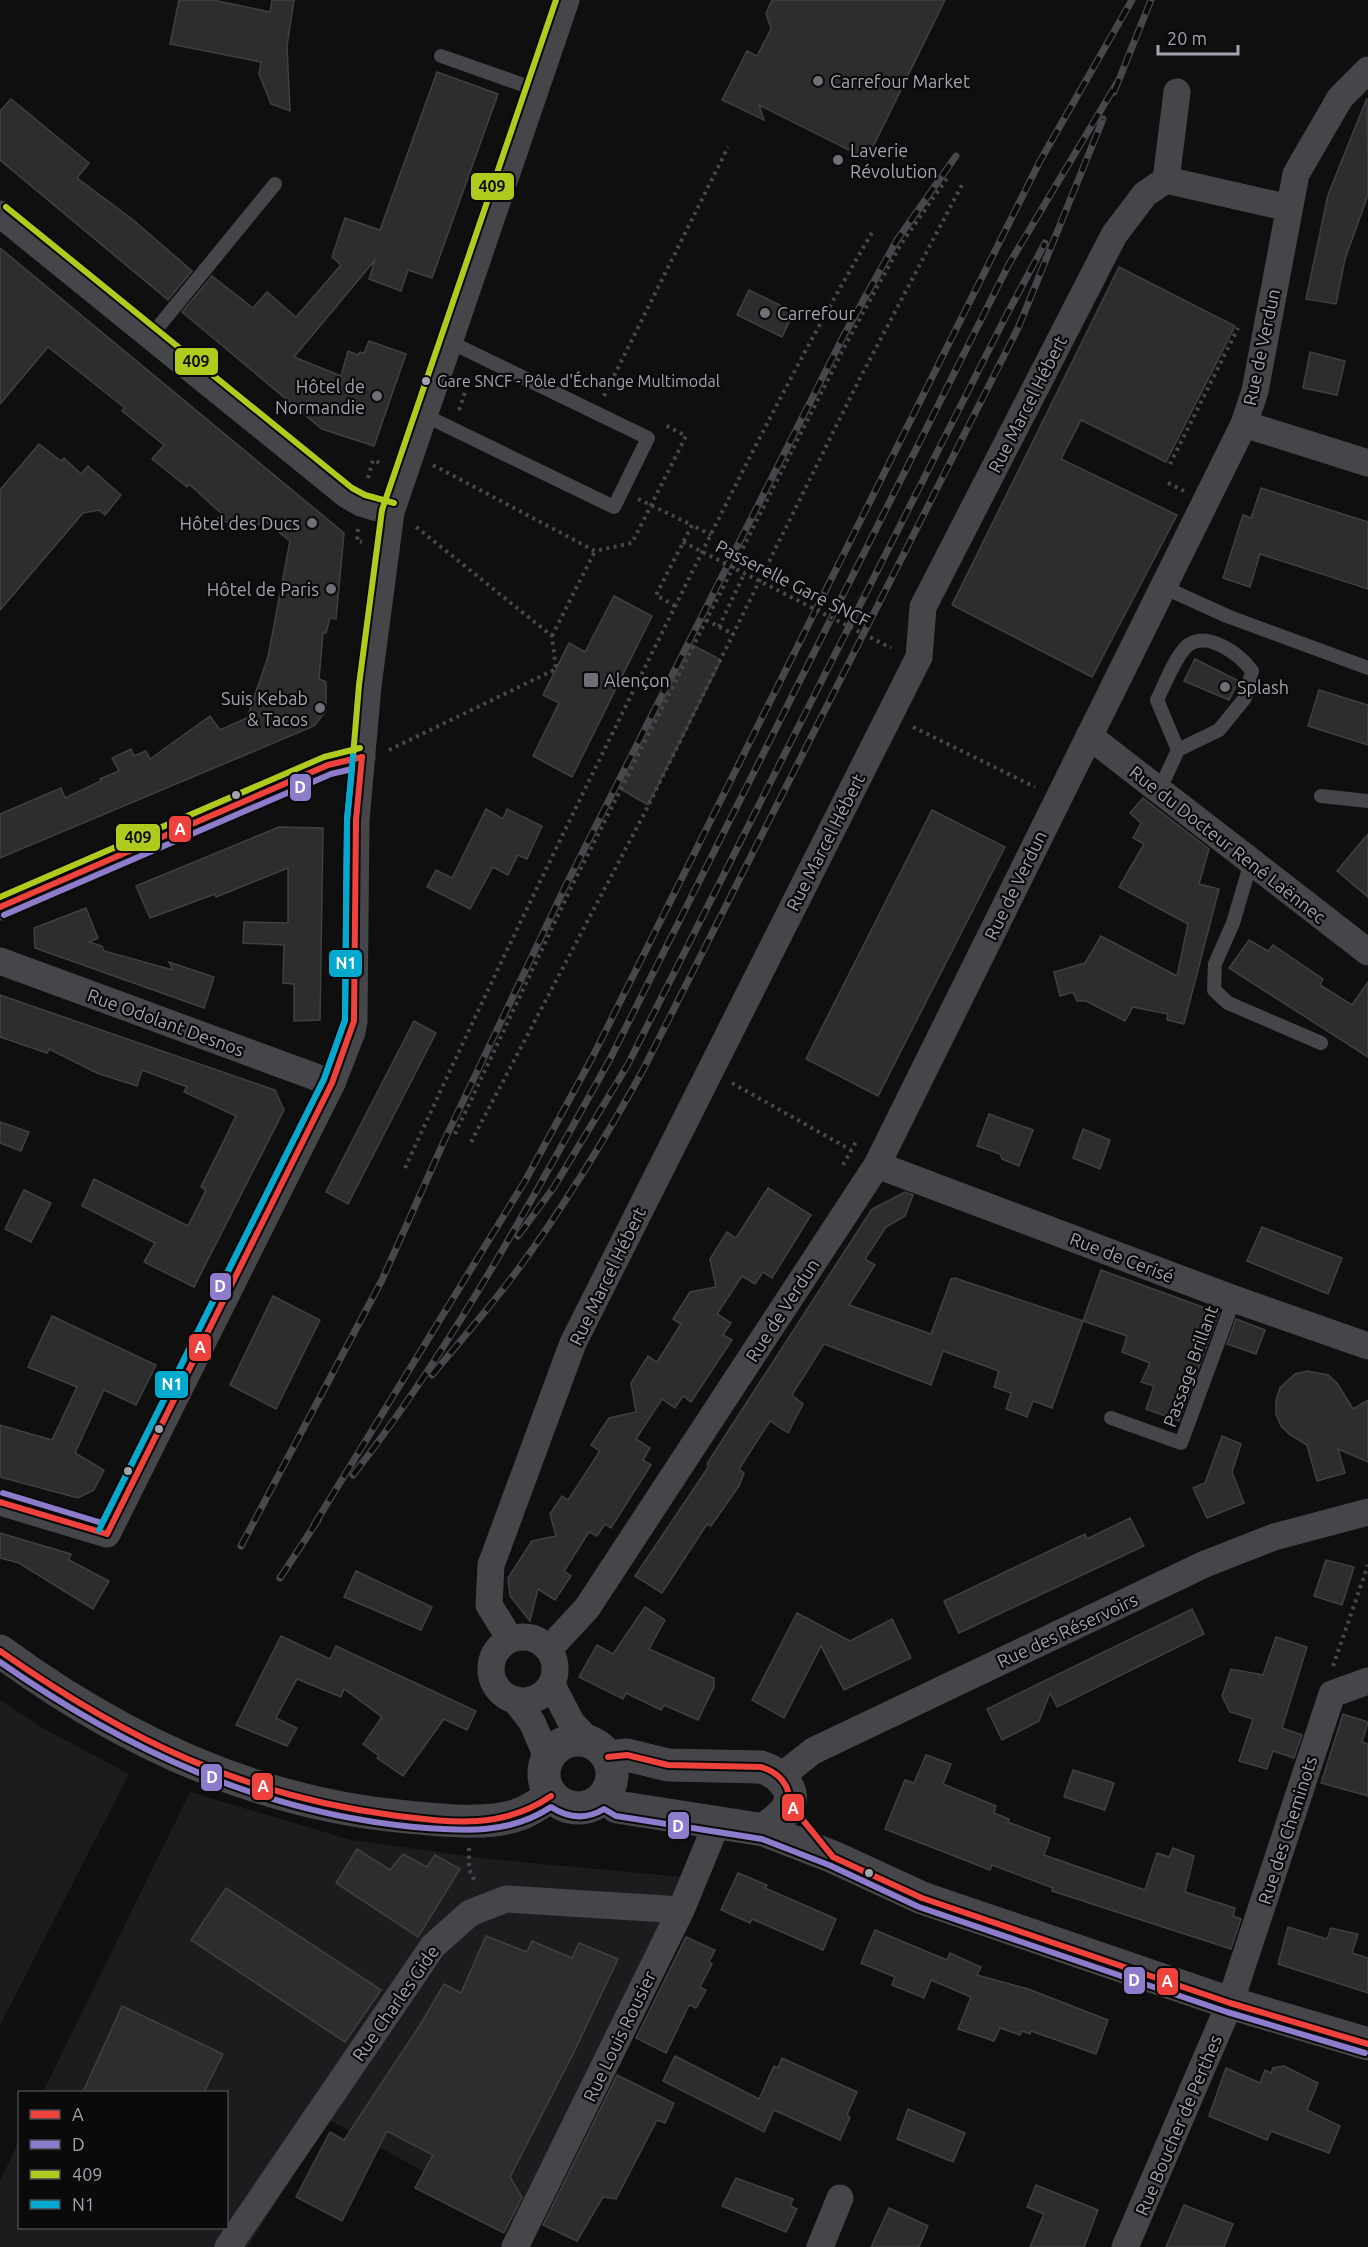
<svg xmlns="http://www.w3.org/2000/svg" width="1368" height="2247" font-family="Ubuntu,sans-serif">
  <rect width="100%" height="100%" fill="#0f0f10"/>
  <g fill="#1c1c1e">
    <polygon points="0,1700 43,1728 129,1774 0,2025"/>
    <polygon points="190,1792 351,1840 489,1859 683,1877 519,2224 328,2119 248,2247 0,2247 0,2181 19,2141 20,2228 226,2228 226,2092 43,2092"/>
  </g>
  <g fill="#2d2d2e" stroke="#3f4043" stroke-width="1.5">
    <polygon points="179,0 213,0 270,12 272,0 294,0 287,46 290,111 271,104 259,74 261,62 170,44"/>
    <polygon points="772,0 945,0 867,159 759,105 764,120 722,100 747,51 757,56 771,29 766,13"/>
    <polygon points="437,72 498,94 432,278 408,270 401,291 369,279 375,260 294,357 341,376 348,351 358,355 360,352 364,353 369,341 406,354 374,446 322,429 182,312 212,276 253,308 267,292 296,317 341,265 332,257 345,218 380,230"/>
    <polygon points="1367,98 1368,195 1345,259 1336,304 1306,299 1328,195"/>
    <polygon points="11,99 89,163 77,178 132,219 192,271 168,300 0,160 0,111"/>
    <polygon points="0,248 344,533 336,619 330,618 326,633 323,633 319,679 326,682 326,711 314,726 0,858 0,814 61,788 65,798 101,781 100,779 119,771 112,758 131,749 134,756 146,751 150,759 210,716 220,730 247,718 268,657 290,541 266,522 251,527 216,520 222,514 189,484 187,487 152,459 164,445 122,411 125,408 48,347 0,404"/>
    <polygon points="1119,267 1235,326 1166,462 1081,420 1061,459 1177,515 1092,677 952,605"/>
    <polygon points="749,290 794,312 782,337 737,315"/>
    <polygon points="1310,352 1345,361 1337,395 1303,388"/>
    <polygon points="39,444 61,461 64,458 81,474 88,466 121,495 105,515 99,510 83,513 0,610 0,490"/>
    <polygon points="1261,488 1368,522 1368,589 1260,554 1250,587 1223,578 1243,515 1251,518"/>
    <polygon points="614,596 652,616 572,777 533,756 559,703 543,695 569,643 585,652"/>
    <polygon points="689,643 721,660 648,805 617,787"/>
    <polygon points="1195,659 1239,681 1229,700 1184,681"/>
    <polygon points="1319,690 1368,705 1368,745 1308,726"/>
    <polygon points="1143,798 1209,849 1199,884 1219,889 1184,1024 1167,1020 1168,1014 1133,1007 1125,1021 1086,1001 1077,1001 1073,992 1060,996 1054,972 1085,963 1101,936 1177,976 1188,924 1119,887 1144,844 1133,838 1141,823 1130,813"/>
    <polygon points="486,809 503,819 507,809 542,826 527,859 518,855 508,875 493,867 470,909 427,887 436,870 452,878"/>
    <polygon points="932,810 1005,847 878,1096 806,1059"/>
    <polygon points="279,827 323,828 320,1020 294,1021 294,984 283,983 284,945 243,943 244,922 288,923 288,868 216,897 215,894 150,918 136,886"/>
    <polygon points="1368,834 1368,897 1337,871"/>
    <polygon points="86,908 98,938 89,942 102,946 104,951 173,970 169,962 214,977 204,1008 35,948 34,928"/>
    <polygon points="1249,940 1268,951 1273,945 1323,979 1320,985 1352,1005 1368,982 1368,1057 1229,968"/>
    <polygon points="0,995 275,1090 284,1110 194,1287 144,1262 155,1243 82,1206 94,1179 188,1226 206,1190 201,1187 236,1116 184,1092 187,1087 142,1070 137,1086 97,1073 49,1049 47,1053 0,1037"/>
    <polygon points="414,1021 436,1033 348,1204 326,1192"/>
    <polygon points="989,1114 1033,1130 1019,1166 1002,1159 1000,1154 977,1146"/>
    <polygon points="0,1122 29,1132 21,1151 0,1143"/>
    <polygon points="1083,1129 1110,1140 1100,1169 1073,1158"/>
    <polygon points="768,1188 811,1215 772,1278 763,1272 755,1284 742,1276 717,1314 731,1323 723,1335 732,1340 691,1402 683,1396 675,1408 662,1399 636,1439 650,1448 643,1460 651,1465 611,1528 605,1524 597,1536 589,1532 564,1571 571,1576 555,1600 538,1589 530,1621 510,1596 508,1578 532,1541 556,1536 550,1514 562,1496 568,1500 600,1451 591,1445 609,1418 636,1412 631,1383 648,1356 657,1362 681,1324 673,1319 690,1292 716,1287 710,1259 727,1232 736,1238"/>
    <polygon points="24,1190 51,1203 31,1242 5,1229"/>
    <polygon points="905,1192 913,1195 905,1216 886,1227 865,1259 875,1265 849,1305 931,1334 951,1279 955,1278 1083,1321 1052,1408 1033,1401 1027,1417 1006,1409 1011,1393 994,1387 999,1371 943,1351 931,1385 824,1344 792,1395 803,1404 788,1433 770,1421 739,1469 744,1473 739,1486 711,1526 707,1524 662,1593 635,1576 709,1466 707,1464 723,1439 872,1209"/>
    <polygon points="1262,1227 1342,1258 1328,1294 1247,1261"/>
    <polygon points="1101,1270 1219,1313 1179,1421 1146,1409 1154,1386 1141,1382 1150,1363 1122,1352 1127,1336 1083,1321"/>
    <polygon points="273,1296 320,1320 276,1409 230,1385"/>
    <polygon points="52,1316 156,1365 136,1405 104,1390 75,1453 104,1470 94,1490 78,1498 0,1477 0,1425 52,1440 77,1387 28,1367"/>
    <polygon points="1236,1319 1265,1330 1256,1354 1227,1344"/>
    <polygon points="1307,1371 1328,1375 1337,1383 1353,1409 1368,1400 1368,1462 1338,1449 1345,1473 1317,1481 1307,1445 1289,1434 1281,1426 1276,1414 1276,1400 1280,1388 1295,1374"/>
    <polygon points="1222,1436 1241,1444 1232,1472 1244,1503 1207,1518 1193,1488 1205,1483"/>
    <polygon points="1130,1518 1144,1546 959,1633 944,1601 1085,1534 1087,1539"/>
    <polygon points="0,1533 71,1554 69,1560 109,1581 93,1609 19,1563 0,1558"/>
    <polygon points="1326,1560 1354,1567 1342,1605 1314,1596"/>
    <polygon points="356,1571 432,1607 421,1630 344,1597"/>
    <polygon points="645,1607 665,1620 649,1649 714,1678 714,1687 698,1720 664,1705 661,1710 626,1693 623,1699 579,1677 597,1645 613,1654"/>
    <polygon points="1192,1609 1204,1634 1057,1707 1050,1693 1039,1721 1002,1740 987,1709"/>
    <polygon points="797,1613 850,1641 892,1619 911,1658 844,1690 821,1646 784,1718 752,1700"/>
    <polygon points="281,1636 330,1659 336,1646 476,1711 467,1730 444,1719 403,1776 377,1758 379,1756 363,1744 382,1717 344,1689 341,1697 297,1679 276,1718 297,1728 287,1746 236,1725"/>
    <polygon points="1276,1637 1307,1647 1282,1728 1302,1735 1294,1758 1273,1751 1267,1769 1239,1761 1253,1719 1230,1712 1222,1696 1231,1669 1263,1675"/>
    <polygon points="1343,1714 1368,1722 1362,1742 1368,1744 1368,1796 1321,1783"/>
    <polygon points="926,1755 951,1764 943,1784 996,1806 994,1813 1009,1819 1008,1822 1050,1838 1044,1855 1145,1890 1157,1853 1169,1857 1173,1848 1194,1856 1185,1892 1235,1908 1233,1916 1241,1919 1231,1949 1052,1891 1053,1888 992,1865 990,1870 885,1829 905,1780 914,1783"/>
    <polygon points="1073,1770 1114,1783 1105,1810 1064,1797"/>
    <polygon points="357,1849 390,1870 403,1854 427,1867 435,1855 460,1869 418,1937 336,1883"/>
    <polygon points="738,1873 767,1885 765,1888 836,1919 823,1950 752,1919 750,1923 721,1910"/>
    <polygon points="226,1888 381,1990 345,2042 191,1940"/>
    <polygon points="1288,1927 1327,1939 1331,1928 1358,1934 1352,1953 1368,1958 1368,1993 1278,1964"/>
    <polygon points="875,1930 947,1960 950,1953 981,1967 977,1975 1028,1989 1108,2020 1096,2054 1031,2031 1030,2034 1022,2031 1020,2035 1000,2028 994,2041 958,2029 971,1997 931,1980 924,1998 892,1985 895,1977 861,1963"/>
    <polygon points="486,1936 527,1952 532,1941 572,1958 579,1943 618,1959 575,2050 510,2177 522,2197 504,2233 415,2188 433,2155 387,2131 342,2221 296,2197 330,2132 344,2140 420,2025 444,1984 461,1993"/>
    <polygon points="686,1937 715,1950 709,1962 712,1964 700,1987 706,1990 696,2008 689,2005 666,2053 636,2038"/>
    <polygon points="122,2006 223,2054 204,2092 83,2092"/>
    <polygon points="675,2056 759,2099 774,2066 778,2068 782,2058 857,2092 847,2115 850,2117 840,2140 774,2110 764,2132 663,2081"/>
    <polygon points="1284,2066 1318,2083 1307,2110 1340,2126 1329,2153 1271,2131 1267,2140 1209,2116 1226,2068 1260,2083 1265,2070 1271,2073 1273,2068"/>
    <polygon points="617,2075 674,2103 665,2123 657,2120 616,2199 603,2197 577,2241 543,2225"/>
    <polygon points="908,2109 965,2133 953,2162 897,2139"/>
    <polygon points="736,2178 793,2199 790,2206 797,2209 786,2232 722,2206"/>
    <polygon points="1036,2185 1098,2210 1084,2247 1030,2247 1044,2214 1027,2207"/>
    <polygon points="1184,2205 1233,2224 1224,2247 1166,2247"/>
    <polygon points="889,2208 928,2226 919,2247 871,2247"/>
  </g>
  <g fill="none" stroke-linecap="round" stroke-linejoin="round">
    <g stroke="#47484b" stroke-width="4" stroke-dasharray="3 4.5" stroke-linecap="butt">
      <polyline points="604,396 728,147"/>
      <polyline points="459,410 471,375"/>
      <polyline points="1170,464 1238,328"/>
      <polyline points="433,465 595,551 632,543 686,436 663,424"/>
      <polyline points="368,478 373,460 380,463"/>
      <polyline points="1168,483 1184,491"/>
      <polyline points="638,499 692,525"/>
      <polyline points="358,529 357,541 362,542"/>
      <polyline points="675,606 656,595 692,525 711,535"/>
      <polyline points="706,620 733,634"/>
      <polyline points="719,627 744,574"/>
      <polyline points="552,636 595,551"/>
      <polyline points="913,727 1035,787"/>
      <polyline points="389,750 556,669 552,636 415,526"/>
      <polyline points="732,1083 851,1150"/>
      <polyline points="455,1134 570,890 847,342 901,244 948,177"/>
      <polyline points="471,1142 644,814 859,380 964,181"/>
      <polyline points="843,1165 857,1140"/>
      <path d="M405,1168C484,995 567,825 651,655C722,512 792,368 873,231"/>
      <polyline points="1333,1666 1368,1565"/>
      <polyline points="469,1848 469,1869 476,1884"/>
    </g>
    <g stroke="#454649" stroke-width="14">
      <polyline points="441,56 535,89"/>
      <polyline points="150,337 275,184"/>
      <polyline points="424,415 614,507 648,438 450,342"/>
      <polyline points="1163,587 1227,616 1368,668"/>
      <path d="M1159,791L1178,750L1219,730L1245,698L1252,671C1241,656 1208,629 1187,646C1175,657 1164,686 1157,700L1178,750"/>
      <polyline points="1321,796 1368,801"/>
      <polyline points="1251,862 1233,923 1215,964 1214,990 1228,1003 1321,1043"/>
      <polyline points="1111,1418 1181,1443 1234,1299"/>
    </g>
    <g stroke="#454649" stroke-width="27">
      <polyline points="1166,180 1177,92"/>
      <polyline points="0,214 347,495 361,503 391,512"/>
      <polyline points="1244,424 1368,463"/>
      <polyline points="1089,736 1368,952"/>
      <polyline points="0,907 328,765 362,757"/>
      <polyline points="0,961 332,1083"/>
      <polyline points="877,1165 1234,1299 1368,1346"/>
      <polyline points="0,1502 107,1534 332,1083 352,1032 354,1021 356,820 368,686 391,512 566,0"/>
      <circle cx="523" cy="1669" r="32"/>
      <polyline points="510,1639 489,1605 491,1565 573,1343 919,657 923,607 1114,235 1145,194 1166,180 1289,208"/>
      <polyline points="549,1649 587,1608 877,1165 1244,424 1255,391 1296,174 1340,98 1368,70"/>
      <polyline points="552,1685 571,1722 590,1742"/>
      <polyline points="515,1700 532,1722 548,1759"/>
      <polyline points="780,1777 813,1751 1205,1564 1274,1537 1368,1512"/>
      <polyline points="228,2247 433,1946 470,1913 506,1899 681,1910"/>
      <polyline points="515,2247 681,1910 717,1823"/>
      <polyline points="820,2247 840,2198"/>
      <polyline points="1125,2247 1230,2003 1332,1694 1368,1681"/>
    </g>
    <g stroke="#454649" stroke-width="33">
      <path d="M0,1651C121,1740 256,1804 407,1817C439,1820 491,1826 520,1814C531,1810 542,1802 551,1796"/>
      <circle cx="578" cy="1774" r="34"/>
      <path d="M608,1757L627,1755L668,1765L761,1767C778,1772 800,1791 786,1810C781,1818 770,1824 764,1830"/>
      <polyline points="604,1797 617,1807 764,1830 833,1857 922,1898 1230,2003 1368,2044"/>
    </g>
    <defs>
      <g id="rail">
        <polyline points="1114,92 1151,0"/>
        <polyline points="518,1236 554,1187 627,1066 1006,316 1045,243"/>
        <path d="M432,1375C461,1340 492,1305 519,1268C565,1205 605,1139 643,1070L1019,326L1103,119"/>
        <path d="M353,1475C453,1347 531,1201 610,1059L1009,264L1117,83"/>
        <polyline points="314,1525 525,1181 592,1058 1040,161 1132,0"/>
        <polyline points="241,1546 382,1280 445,1139 566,885 844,335 897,240 956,156"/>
        <polyline points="280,1578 318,1520"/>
      </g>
    </defs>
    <use href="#rail" stroke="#47484b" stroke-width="7"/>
    <use href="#rail" stroke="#0a0a0b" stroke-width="4.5" stroke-dasharray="14" stroke-linecap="butt"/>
    <polyline stroke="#47484b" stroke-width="4" stroke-dasharray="3 4.5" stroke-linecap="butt" points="683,542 891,648"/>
    <defs>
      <g id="bus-1">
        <polyline points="0,907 328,765 362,757"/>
        <polyline points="0,1502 107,1534"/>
        <polyline points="107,1534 332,1083 354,1021 356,820 362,757"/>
        <path d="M0,1651C127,1740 243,1796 398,1816C454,1823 503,1829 551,1796"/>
        <path d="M608,1757L627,1755L668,1765L761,1767C777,1771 791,1785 789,1803L833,1857L922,1898L1230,2003L1368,2044"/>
      </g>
      <g id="bus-2">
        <polyline points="3,1493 102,1523 324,1079 345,1020 347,820 352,769 331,774 4,915"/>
        <path d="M0,1662C126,1750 260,1812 414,1827C462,1831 509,1835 551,1807C568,1818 586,1820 604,1809L616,1816L762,1839L829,1865L919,1907L1227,2012L1365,2053"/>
      </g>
      <g id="bus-3">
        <polyline points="6,207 352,488 365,495 394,503"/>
        <polyline points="353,756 359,685 382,510 556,0"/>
        <polyline points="0,897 324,757 360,748"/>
      </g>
      <polyline id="bus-4" points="99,1530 324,1079 345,1020 347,820 353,756"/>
    </defs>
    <use href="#bus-1" stroke="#0a0a0b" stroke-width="10"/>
    <use href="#bus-2" stroke="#0a0a0b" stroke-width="10"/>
    <use href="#bus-3" stroke="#0a0a0b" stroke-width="10"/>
    <use href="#bus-4" stroke="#0a0a0b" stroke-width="10"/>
    <use href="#bus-1" stroke="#ef423d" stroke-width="6"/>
    <use href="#bus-2" stroke="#8d7bcb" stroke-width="6"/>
    <use href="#bus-3" stroke="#b0cb1d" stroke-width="6"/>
    <use href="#bus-4" stroke="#00a9ce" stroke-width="6"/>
  </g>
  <g fill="#6f7077" stroke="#0a0a0b" stroke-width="2">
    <circle cx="818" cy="81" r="6"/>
    <circle cx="838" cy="160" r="6"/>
    <circle cx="765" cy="313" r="6"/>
    <circle cx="377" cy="396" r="6"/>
    <circle cx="312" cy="523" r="6"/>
    <circle cx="331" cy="589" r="6"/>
    <rect x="583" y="672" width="16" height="16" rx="3"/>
    <circle cx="1225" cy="687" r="6"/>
    <circle cx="320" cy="708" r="6"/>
  </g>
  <g fill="#a2a5af" stroke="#0a0a0b" stroke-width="2">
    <circle cx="426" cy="381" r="5"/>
    <circle cx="236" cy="795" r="5"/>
    <circle cx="159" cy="1429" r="5"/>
    <circle cx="128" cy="1471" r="5"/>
    <circle cx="869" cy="1873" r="5"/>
  </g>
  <g text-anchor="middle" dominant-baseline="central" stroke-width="4.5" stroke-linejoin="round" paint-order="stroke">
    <g font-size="16" fill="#a2a5af" stroke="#0a0a0b" text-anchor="start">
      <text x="437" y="381">Gare SNCF - Pôle d'Échange Multimodal</text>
    </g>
    <g font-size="18" fill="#a2a5af" stroke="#0a0a0b" text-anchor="start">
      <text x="830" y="81">Carrefour Market</text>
      <text x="850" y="150">Laverie<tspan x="850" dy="21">Révolution</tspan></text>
      <text x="777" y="313">Carrefour</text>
      <text x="365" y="386" text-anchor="end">Hôtel de<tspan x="365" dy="21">Normandie</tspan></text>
      <text x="300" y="523" text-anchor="end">Hôtel des Ducs</text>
      <text x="319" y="589" text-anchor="end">Hôtel de Paris</text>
      <text x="604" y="680">Alençon</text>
      <text x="1237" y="687">Splash</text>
      <text x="308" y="698" text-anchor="end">Suis Kebab<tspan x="308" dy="21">&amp; Tacos</tspan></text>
    </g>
    <g font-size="18" fill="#a2a5af" stroke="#0a0a0b">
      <text transform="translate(1261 347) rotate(-78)">Rue de Verdun</text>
      <text transform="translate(1027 404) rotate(-63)">Rue Marcel Hébert</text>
      <text transform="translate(793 583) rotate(27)">Passerelle Gare SNCF</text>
      <text transform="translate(825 842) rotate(-63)">Rue Marcel Hébert</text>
      <text transform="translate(1228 844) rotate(38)">Rue du Docteur René Laënnec</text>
      <text transform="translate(1015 885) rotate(-64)">Rue de Verdun</text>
      <text transform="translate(166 1022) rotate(20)">Rue Odolant Desnos</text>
      <text transform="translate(1122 1257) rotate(21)">Rue de Cerisé</text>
      <text transform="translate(607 1276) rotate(-64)">Rue Marcel Hébert</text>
      <text transform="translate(782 1310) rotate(-57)">Rue de Verdun</text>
      <text transform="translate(1190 1366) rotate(-70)">Passage Brillant</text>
      <text transform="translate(1067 1630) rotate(-25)">Rue des Réservoirs</text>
      <text transform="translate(1287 1830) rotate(-72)">Rue des Cheminots</text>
      <text transform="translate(395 2003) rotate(-55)">Rue Charles Gide</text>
      <text transform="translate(619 2036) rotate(-64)">Rue Louis Rousier</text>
      <text transform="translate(1178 2125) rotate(-67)">Rue Boucher de Perthes</text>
    </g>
  </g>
  <g stroke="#0a0a0b" stroke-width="2">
    <rect x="470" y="172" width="45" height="29" rx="6" fill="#b0cb1d"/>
    <rect x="174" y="347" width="45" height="29" rx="6" fill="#b0cb1d"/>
    <rect x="289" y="773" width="23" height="29" rx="6" fill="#8d7bcb"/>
    <rect x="168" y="815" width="24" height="28" rx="6" fill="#ef423d"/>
    <rect x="115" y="823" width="46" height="29" rx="6" fill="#b0cb1d"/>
    <rect x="328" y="949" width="35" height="29" rx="6" fill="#00a9ce"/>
    <rect x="209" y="1272" width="23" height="29" rx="6" fill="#8d7bcb"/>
    <rect x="188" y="1333" width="24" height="29" rx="6" fill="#ef423d"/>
    <rect x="154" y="1370" width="35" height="29" rx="6" fill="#00a9ce"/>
    <rect x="200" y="1763" width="23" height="29" rx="6" fill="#8d7bcb"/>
    <rect x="251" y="1772" width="23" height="29" rx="6" fill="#ef423d"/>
    <rect x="781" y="1793" width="24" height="29" rx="6" fill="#ef423d"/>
    <rect x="667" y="1811" width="23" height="29" rx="6" fill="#8d7bcb"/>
    <rect x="1123" y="1966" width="23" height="29" rx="6" fill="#8d7bcb"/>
    <rect x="1156" y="1967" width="23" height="29" rx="6" fill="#ef423d"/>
  </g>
  <g font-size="16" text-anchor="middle" font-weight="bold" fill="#fff">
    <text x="300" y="793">D</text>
    <text x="180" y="835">A</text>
    <text x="346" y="969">N1</text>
    <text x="220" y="1292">D</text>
    <text x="200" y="1353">A</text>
    <text x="172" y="1390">N1</text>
    <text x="212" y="1783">D</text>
    <text x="263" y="1792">A</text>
    <text x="793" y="1814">A</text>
    <text x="678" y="1832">D</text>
    <text x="1134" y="1986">D</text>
    <text x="1167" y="1987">A</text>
  </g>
  <g font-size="16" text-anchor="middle" font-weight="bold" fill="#111">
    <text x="492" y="192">409</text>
    <text x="196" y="367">409</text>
    <text x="138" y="843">409</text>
  </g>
  <rect x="18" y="2091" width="210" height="138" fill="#0a0a0b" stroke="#47484d" stroke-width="1.5"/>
  <rect x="30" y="2110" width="30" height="9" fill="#ef423d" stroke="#47484d" stroke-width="1.5"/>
  <text x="72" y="2121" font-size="18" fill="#a2a5af">A</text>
  <rect x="30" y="2140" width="30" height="9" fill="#8d7bcb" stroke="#47484d" stroke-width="1.5"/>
  <text x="72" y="2151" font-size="18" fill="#a2a5af">D</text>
  <rect x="30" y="2170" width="30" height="9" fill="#b0cb1d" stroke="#47484d" stroke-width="1.5"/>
  <text x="72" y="2181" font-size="18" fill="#a2a5af">409</text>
  <rect x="30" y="2200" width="30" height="9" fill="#00a9ce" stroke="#47484d" stroke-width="1.5"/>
  <text x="72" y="2211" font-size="18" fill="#a2a5af">N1</text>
  <path d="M1158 45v9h80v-9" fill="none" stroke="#a2a5af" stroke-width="3"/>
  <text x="1167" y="45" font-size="18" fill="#a2a5af" stroke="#0a0a0b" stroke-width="4.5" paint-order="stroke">20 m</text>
</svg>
